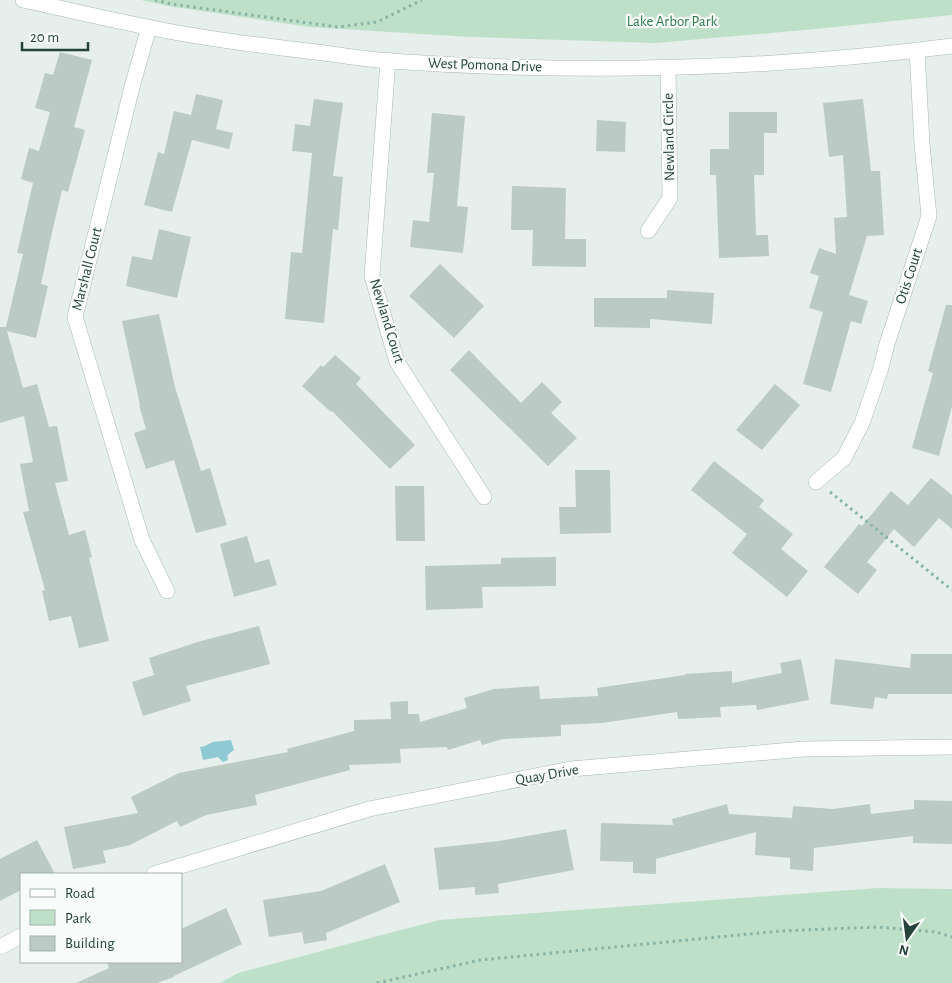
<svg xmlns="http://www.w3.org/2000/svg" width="952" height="983" font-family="'Alegreya Sans',sans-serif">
  <rect width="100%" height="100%" fill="#e6efeb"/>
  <g fill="#bfe0c8">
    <polygon points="141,0 952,0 952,15 805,30 656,43 471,37 309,27 168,6"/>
    <polygon points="878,888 952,889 952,983 220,983 238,973 439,920"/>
  </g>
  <path fill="#8ec9d4" d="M231,740L234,750C230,753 226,754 228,760L223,762L218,757L203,760L200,747L205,746L213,742Z"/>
  <g fill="#bbcac4">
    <polygon points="60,52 92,60 74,127 85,130 68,192 62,190 51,237 41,284 48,286 36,338 7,331 23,388 37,384 49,427 57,426 68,481 55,483 69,535 85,530 92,557 89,558 109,641 79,648 71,616 49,621 42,591 45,590 23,512 29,511 20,464 33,462 24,416 0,423 0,327 6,327 23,254 17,253 33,183 21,179 29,148 39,151 50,112 35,108 45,73 53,75"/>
    <polygon points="196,94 223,100 216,129 233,133 229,149 192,140 172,212 144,205 158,152 164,154 174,111 191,115"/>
    <polygon points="314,99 343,103 333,176 343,177 338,230 333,229 324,323 285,319 291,252 302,253 312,153 292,151 295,124 310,126"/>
    <polygon points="863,99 871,171 880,171 884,235 867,236 849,295 868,301 861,324 851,321 831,392 803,384 823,312 809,308 819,276 810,273 819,248 836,254 834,218 847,217 843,155 829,157 823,103"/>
    <polygon points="729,112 777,112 777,133 764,133 764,175 754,175 756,235 768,235 769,256 719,258 716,175 710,175 710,149 729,149"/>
    <polygon points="432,113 465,116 457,206 468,207 463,253 410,247 413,220 429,222 434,173 427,173"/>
    <polygon points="597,120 626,122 625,152 596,151"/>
    <polygon points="512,186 566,188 565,239 586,239 586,267 532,266 533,230 511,230"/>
    <polygon points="159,229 191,237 177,298 126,286 132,256 152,260"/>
    <polygon points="440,264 484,306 454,338 409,296"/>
    <polygon points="667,290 714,293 712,324 650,319 650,328 594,327 594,298 667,298"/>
    <polygon points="946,305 952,305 952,406 939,456 912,448 933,373 928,371"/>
    <polygon points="159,314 175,387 201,471 210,468 227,525 196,533 174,460 146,469 134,433 146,429 139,405 140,405 122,321"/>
    <polygon points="469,350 521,403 542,382 562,402 551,413 577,438 548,466 450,370"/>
    <polygon points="335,355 361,378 356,384 415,445 390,469 332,411 331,412 302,386 321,365 323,367"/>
    <polygon points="775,384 800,405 762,450 736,430"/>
    <polygon points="714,461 764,500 759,507 793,534 781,549 808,571 787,597 732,553 747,534 691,490"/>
    <polygon points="575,470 610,470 611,533 560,534 559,507 576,507"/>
    <polygon points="931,478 952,495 952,529 939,518 914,547 894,529 867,562 877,570 858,594 824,567 859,524 862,526 891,491 908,505"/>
    <polygon points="395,486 424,486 425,541 396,541"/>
    <polygon points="247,536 255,563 269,559 277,585 234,597 220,544"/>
    <polygon points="556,557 556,586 482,587 483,608 426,610 425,566 501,564 501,558"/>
    <polygon points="259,626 270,664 186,686 191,701 143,716 132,682 154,675 149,658 201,641"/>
    <polygon points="911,654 952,654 952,694 888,694 887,699 875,697 873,709 830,704 835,659 910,668"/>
    <polygon points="801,659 809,700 757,710 756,705 720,707 721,717 678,719 677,712 602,723 561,725 561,736 503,739 482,745 480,740 448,750 447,747 400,749 401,763 349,765 350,770 255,795 257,805 206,815 180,827 177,821 130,845 103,851 106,863 73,869 64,827 138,813 131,797 179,773 288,752 287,749 354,731 354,720 391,719 390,702 408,701 408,714 419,714 420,722 467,708 464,698 494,689 539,686 540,699 598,696 597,688 685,675 685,674 732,671 732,683 782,673 780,663"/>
    <polygon points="914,800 952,801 952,844 913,843 913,836 814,848 813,871 790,869 790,858 755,855 756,832 656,859 656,874 633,873 633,862 600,861 601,823 673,825 672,819 727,804 729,814 792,818 793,806 833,809 870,804 871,814 914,809"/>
    <polygon points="566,829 574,870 498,884 499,893 475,895 475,887 439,890 434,848 499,841"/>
    <polygon points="37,840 55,874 21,874 21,890 0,901 0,859"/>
    <polygon points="385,864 400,902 326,933 327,940 304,944 302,932 269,937 263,900 321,891"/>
    <polygon points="226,908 242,944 174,976 174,977 157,983 76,983 109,968 107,962 181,962 181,929"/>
  </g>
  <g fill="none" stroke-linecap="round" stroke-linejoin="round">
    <defs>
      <g id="street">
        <path d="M23,0C65,9 106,19 147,27C205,39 265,46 324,53C346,56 367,59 389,61C576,74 766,70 952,46"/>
        <polyline points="149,27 132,87 75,317 142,540 167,591"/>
        <polyline points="388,60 372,276 397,362 484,497"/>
        <polyline points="648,231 670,198 668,68"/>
        <polyline points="816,482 844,458 862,423 880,371 887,344 929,216 922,144 917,50"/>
        <polyline points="154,874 369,809 571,769 804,749 952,747"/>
        <polyline points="0,947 21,936"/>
      </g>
    </defs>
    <use href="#street" stroke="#a8b8b2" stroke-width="16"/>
    <g stroke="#86b3a5" stroke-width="3" stroke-dasharray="2.5 4" stroke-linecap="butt">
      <polyline points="155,0 171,4 338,27 377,22 422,0"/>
      <polyline points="830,492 952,590"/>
      <polyline points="377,983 480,960 780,931 877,927 936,932 952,937"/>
    </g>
    <use href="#street" stroke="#fff" stroke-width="15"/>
  </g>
  <g text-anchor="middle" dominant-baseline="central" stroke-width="4.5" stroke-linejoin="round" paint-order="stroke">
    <g font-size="15" fill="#2d7a4b" stroke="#f7fbf9">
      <text x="672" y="21">Lake Arbor Park</text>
    </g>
    <g font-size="15" fill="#24423a" stroke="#f7fbf9">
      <text transform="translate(485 65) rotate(2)">West Pomona Drive</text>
      <text transform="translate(669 137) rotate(-91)">Newland Circle</text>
      <text transform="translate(87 269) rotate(-76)">Marshall Court</text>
      <text transform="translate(909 276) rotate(-72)">Otis Court</text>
      <text transform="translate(387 321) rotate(73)">Newland Court</text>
      <text transform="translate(547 775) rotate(-10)">Quay Drive</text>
    </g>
  </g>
  <rect x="20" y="873" width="162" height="90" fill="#f7fbf9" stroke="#a3b1ad"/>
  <rect x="30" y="889" width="25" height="8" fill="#ffffff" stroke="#a3b1ad"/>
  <text x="65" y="898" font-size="15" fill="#24423a">Road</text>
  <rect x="30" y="910" width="25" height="15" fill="#bfe0c8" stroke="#a3b1ad"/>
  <text x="65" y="923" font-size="15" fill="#24423a">Park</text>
  <rect x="30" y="936" width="25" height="15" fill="#bbcac4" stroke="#a3b1ad"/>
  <text x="65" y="948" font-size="15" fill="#24423a">Building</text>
  <g transform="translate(907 938) rotate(194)" stroke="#f7fbf9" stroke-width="4" paint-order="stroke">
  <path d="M0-4L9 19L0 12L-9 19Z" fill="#24423a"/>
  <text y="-8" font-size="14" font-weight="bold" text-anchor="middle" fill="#24423a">N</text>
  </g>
  <path d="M22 42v8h66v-8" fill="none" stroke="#24423a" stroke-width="2.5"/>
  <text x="30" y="42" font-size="15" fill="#24423a" stroke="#f7fbf9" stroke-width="4" paint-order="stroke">20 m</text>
</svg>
